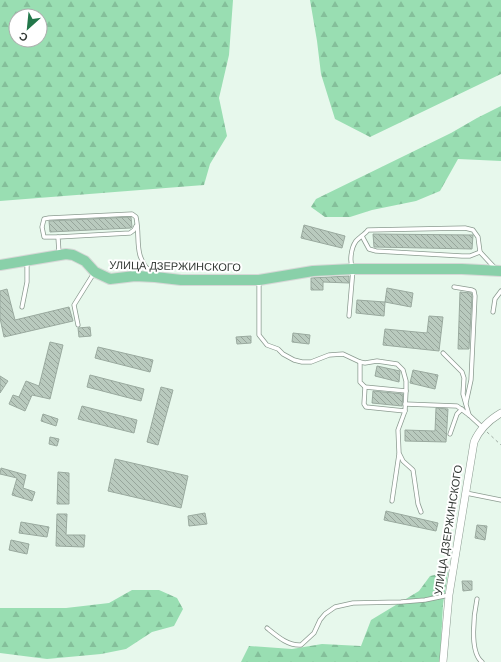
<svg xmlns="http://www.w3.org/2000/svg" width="501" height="662" font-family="Helvetica,sans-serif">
  <defs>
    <pattern id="forest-firs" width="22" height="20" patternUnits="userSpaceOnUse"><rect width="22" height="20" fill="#99deb2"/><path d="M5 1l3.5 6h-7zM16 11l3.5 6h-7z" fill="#84bf9a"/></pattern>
    <pattern id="building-back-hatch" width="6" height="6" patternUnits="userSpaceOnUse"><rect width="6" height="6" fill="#b9cabe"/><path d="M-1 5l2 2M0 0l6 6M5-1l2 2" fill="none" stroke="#97a59b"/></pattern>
  </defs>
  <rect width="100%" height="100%" fill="#e7f8ec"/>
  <g fill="url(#forest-firs)" fill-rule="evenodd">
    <path d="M0,0H233L229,55L219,98L227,136L210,164L204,185L0,201ZM16,16H40V40H16Z"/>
    <polygon points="310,0 501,0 501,74 370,137 335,119 321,74 317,41"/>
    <polygon points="501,106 501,161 458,159 440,191 416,201 372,210 350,217 325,217 311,207 316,199 451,133 477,118"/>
    <polygon points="448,572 443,604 440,662 241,662 249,646 292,649 322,644 361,646 371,620 419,591 430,576"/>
    <polygon points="132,590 159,590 177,598 183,609 174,626 152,632 126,649 101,654 47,659 0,653 0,608 66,608 109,603"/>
  </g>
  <g fill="url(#building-back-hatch)" stroke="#9aaa9f">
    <polygon points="131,217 132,227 131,228 50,232 49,221"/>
    <polygon points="304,225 345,236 342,248 301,238"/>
    <polygon points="373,234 473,235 472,249 374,247"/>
    <polygon points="349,276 349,283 323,282 323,290 311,290 311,278"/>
    <polygon points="387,288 413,293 411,307 385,302"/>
    <polygon points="7,289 15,320 69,307 73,321 4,337 0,318 0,291"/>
    <polygon points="460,292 471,293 472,296 469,349 458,349"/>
    <polygon points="357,300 385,302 384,316 356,313"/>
    <polygon points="429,316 443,317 439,351 383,345 385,329 427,333"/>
    <polygon points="90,327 91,336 79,337 78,328"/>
    <polygon points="293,333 310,335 309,344 292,342"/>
    <polygon points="251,336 251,343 237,344 236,337"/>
    <polygon points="50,342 63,345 50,399 32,395 25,411 9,404 13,395 19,397 26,381 39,386"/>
    <polygon points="98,347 153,360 150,372 95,358"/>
    <polygon points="377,366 400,371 399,382 375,376"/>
    <polygon points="413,370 438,375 435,389 410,383"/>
    <polygon points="90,375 144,389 141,401 87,387"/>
    <polygon points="0,376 8,381 0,393"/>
    <polygon points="161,387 173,390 158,445 147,442"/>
    <polygon points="373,391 403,394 402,406 372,403"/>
    <polygon points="82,406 137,420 134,433 78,419"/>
    <polygon points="436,408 448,409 446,442 405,441 405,430 435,431"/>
    <polygon points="43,414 58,419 56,426 41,421"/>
    <polygon points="50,437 59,439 57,446 49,444"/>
    <polygon points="115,459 188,476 181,508 108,491"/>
    <polygon points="1,468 26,475 23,488 35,492 32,501 12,495 17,478 0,474"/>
    <polygon points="58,472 69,473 69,504 57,504"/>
    <polygon points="386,511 438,523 436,531 384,520"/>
    <polygon points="205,513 207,524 189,526 188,516"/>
    <polygon points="57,514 67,514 66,535 85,535 84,547 56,546"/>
    <polygon points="21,522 49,527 47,537 19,533"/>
    <polygon points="477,525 487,526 485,540 475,538"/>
    <polygon points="11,540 29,544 27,554 9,550"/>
    <polygon points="462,581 472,581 472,590 463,591"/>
  </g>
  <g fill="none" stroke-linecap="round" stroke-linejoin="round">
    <defs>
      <g id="service">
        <polyline points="362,236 369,249 376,251 462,256 470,256 480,252"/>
        <path d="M58,237H44L42,227L44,219L49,218L132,214L136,217C141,241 132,255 153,275"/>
        <polyline points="59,253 58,237 130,233 134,230 136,226"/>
        <polyline points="259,280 259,335 267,345 278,349 283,354 294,360 302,362 311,362 329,355 343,354 360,362 365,363 377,361 397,364 403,370 406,381 406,391 405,411 398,430 399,453 403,461 413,470 418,504 421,512"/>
        <polyline points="454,287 472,290 474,291 475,296 471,380 466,403"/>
        <polyline points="22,307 27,282 27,261"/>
        <polyline points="493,312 495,299 501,291"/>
        <path d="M349,316L353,269C349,262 351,248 356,241C360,237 365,234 368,230L465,228L473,230L478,237L480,252L494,267"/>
        <polyline points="78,325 74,305 94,273"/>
        <polyline points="443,353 462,372 464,378 463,394 469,415"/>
        <polyline points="360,362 360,382 365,387 406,391"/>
        <polyline points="365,387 364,404 366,407 405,411"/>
        <polyline points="405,404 457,406 469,415 482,427"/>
        <polyline points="450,434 457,414 462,409"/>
        <polyline points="466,493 501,500"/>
        <polyline points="392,501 399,454"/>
        <path d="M477,599C474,613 469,652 482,662"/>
        <path d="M267,628C277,636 288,646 301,645L314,633L320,620L325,614L335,607L353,603L401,602L425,600L449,595"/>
      </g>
      <path id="minor" d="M443,662L449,595L474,442C480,428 489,420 501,413"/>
      <polyline id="primary" points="0,265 66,254 73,255 85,261 95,272 110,279 135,276 155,277 181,280 259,280 313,271 353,269 462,269 501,271"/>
    </defs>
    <use href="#service" stroke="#8b9b90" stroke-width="5"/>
    <use href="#minor" stroke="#8b9b90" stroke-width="8"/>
    <use href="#primary" stroke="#d6d7d6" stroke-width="12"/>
    <polyline stroke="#a0aca4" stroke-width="1" stroke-dasharray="3 3" stroke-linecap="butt" points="487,432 501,445"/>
    <use href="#service" stroke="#fff" stroke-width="3.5"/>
    <use href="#minor" stroke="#fff" stroke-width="7"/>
    <use href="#primary" stroke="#89d0a9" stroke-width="10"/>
  </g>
  <g text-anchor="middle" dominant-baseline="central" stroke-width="4" stroke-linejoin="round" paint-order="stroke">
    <g font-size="11" fill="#323834" stroke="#fff">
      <text transform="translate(175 266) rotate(1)">УЛИЦА ДЗЕРЖИНСКОГО</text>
      <text transform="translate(448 530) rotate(-81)">УЛИЦА ДЗЕРЖИНСКОГО</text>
    </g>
  </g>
  <g transform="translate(28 28) rotate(207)"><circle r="19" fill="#ffffff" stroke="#adafae"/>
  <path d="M0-3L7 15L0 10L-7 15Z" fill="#22774a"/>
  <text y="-6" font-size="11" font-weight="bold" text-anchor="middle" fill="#323834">С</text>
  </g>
</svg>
